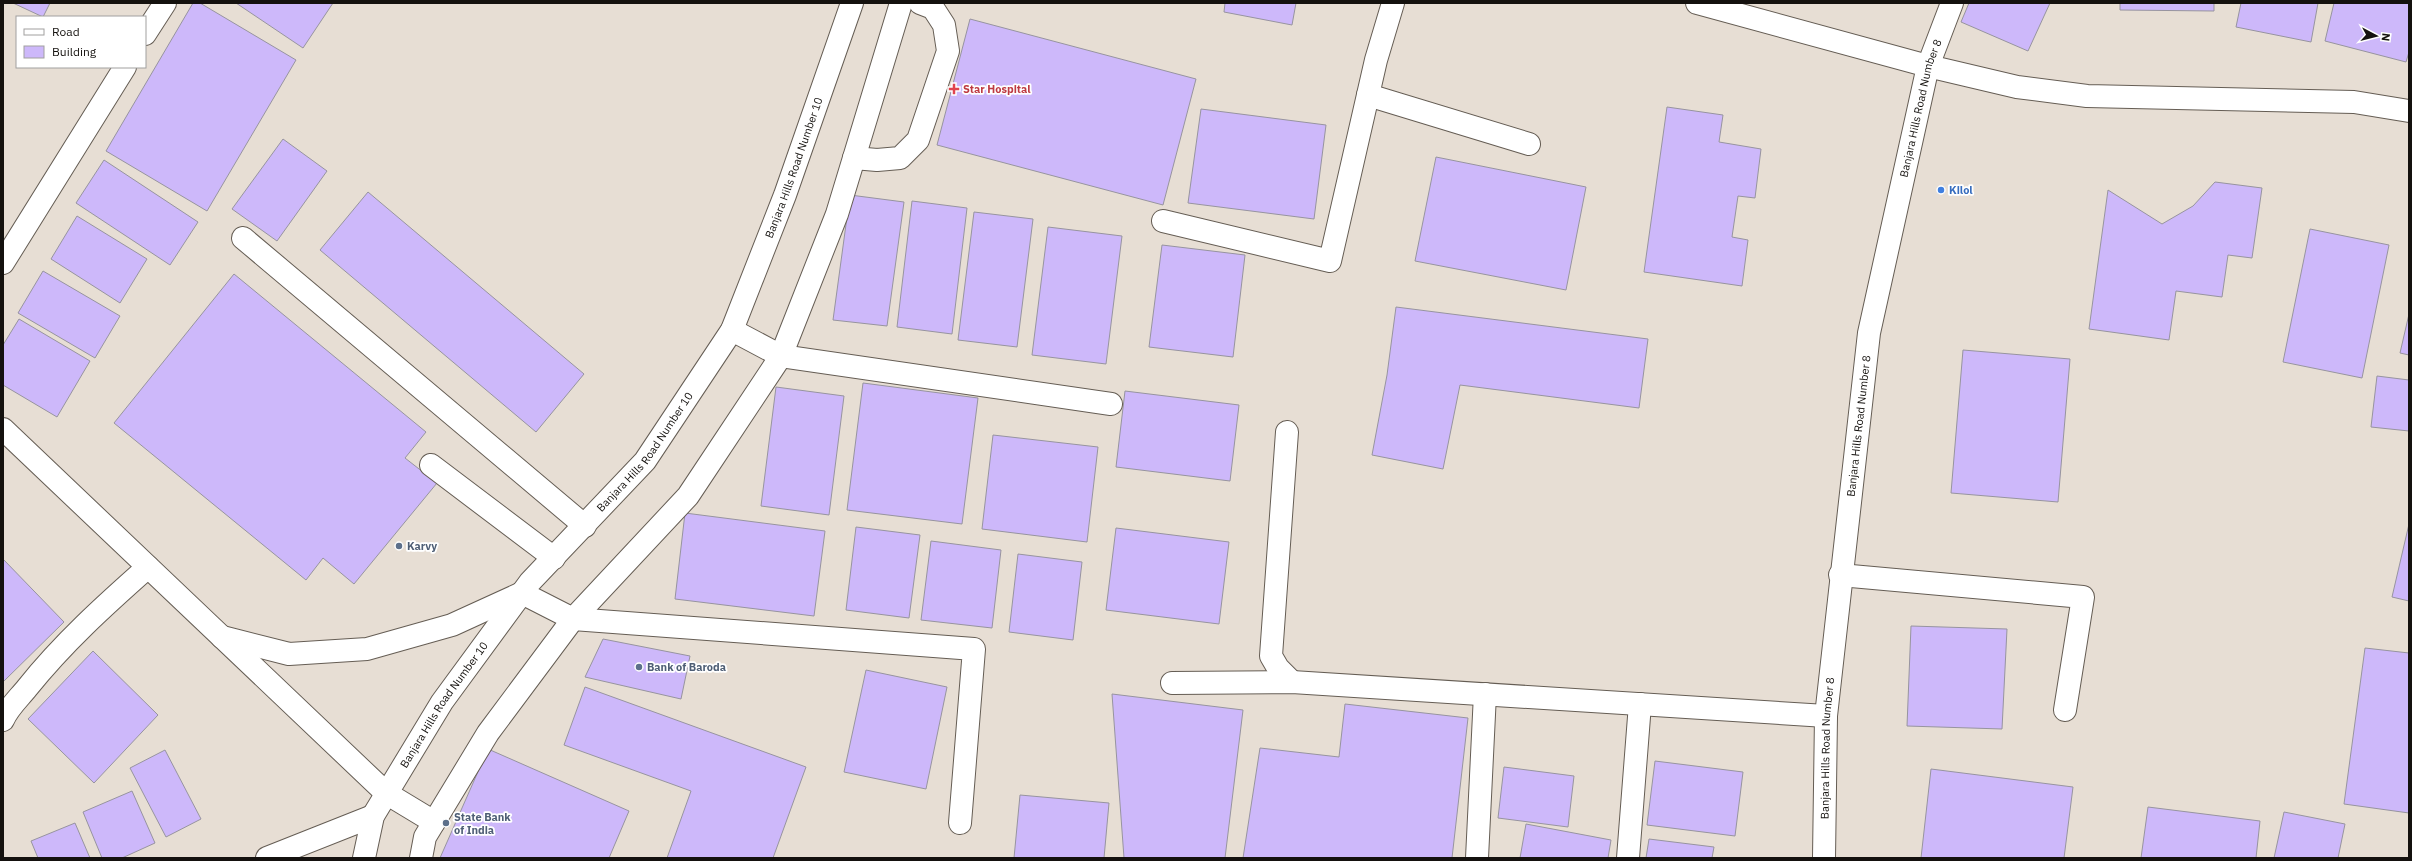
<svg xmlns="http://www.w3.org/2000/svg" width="2412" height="861" font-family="'IBM Plex Sans',sans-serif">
  <rect width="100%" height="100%" fill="#e7ded4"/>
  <g fill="#cdb8fa" stroke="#97949f">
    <polygon points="13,3 50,3 43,17"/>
    <polygon points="193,3 200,3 296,60 207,211 106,151"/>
    <polygon points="236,3 333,3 303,48"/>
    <polygon points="1225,3 1296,3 1292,25 1224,12"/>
    <polygon points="1969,3 2050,3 2028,51 1961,22"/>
    <polygon points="2120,3 2214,3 2214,11 2120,10"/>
    <polygon points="2241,3 2318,3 2311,42 2236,27"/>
    <polygon points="2334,3 2409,3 2409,52 2406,62 2325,41"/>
    <polygon points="970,19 1196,79 1163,205 937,145"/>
    <polygon points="1667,107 1723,115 1719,142 1761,149 1755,198 1738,196 1732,237 1748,240 1742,286 1644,272"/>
    <polygon points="1201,109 1326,125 1314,219 1188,203"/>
    <polygon points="283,139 327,171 277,241 232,209"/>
    <polygon points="1436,157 1586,187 1566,290 1415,261"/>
    <polygon points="104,160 198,222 170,265 76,203"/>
    <polygon points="2215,182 2262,188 2252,258 2228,255 2222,297 2176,291 2169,340 2089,329 2108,190 2162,224 2193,206"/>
    <polygon points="368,192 584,374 536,432 320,250"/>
    <polygon points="850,195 904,202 887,326 833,320"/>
    <polygon points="912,201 967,208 952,334 897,327"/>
    <polygon points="974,212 1033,219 1017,347 958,340"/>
    <polygon points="77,216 147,259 120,303 51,259"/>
    <polygon points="1048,227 1122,236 1106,364 1032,355"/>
    <polygon points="2310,229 2389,245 2362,378 2283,362"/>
    <polygon points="1162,245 1245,255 1233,357 1149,347"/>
    <polygon points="43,271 120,316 95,358 18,313"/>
    <polygon points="234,274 426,432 405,458 437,483 354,584 323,558 306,580 114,423"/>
    <polygon points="1396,307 1648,339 1639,408 1460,385 1443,469 1372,455 1387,375"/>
    <polygon points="2409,314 2409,355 2400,353"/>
    <polygon points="19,319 90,361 57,417 3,385 3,345"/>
    <polygon points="1963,350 2070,359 2058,502 1951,493"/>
    <polygon points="2377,376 2409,380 2409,431 2371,427"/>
    <polygon points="863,383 978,398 962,524 847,510"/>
    <polygon points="776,387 844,396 829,515 761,506"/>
    <polygon points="1125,391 1239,405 1230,481 1116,467"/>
    <polygon points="993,435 1098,447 1087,542 982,529"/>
    <polygon points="685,513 825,531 814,616 675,599"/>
    <polygon points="2409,524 2409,601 2392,597"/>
    <polygon points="856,527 920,535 909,618 846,610"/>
    <polygon points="1116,528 1229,542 1219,624 1106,610"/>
    <polygon points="931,541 1001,550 992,628 921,620"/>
    <polygon points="1018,554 1082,562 1073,640 1009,632"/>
    <polygon points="3,559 64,622 3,682"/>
    <polygon points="1911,626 2007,629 2002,729 1907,726"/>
    <polygon points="603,639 690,656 681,699 585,677"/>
    <polygon points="2365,648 2409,653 2409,813 2344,804"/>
    <polygon points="93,651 158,715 94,783 28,719"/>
    <polygon points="866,670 947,687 926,789 844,772"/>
    <polygon points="585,687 806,767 773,858 667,858 691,791 564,745"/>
    <polygon points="1112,694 1243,710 1225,858 1124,858"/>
    <polygon points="1345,704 1468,718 1452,858 1243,858 1260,748 1339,757"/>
    <polygon points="488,749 629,811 609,858 440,858"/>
    <polygon points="165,750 201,819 166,837 130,768"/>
    <polygon points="1655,761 1743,772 1735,836 1647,825"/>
    <polygon points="1504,767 1574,776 1568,827 1498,818"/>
    <polygon points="1931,769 2073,787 2064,858 1921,858"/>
    <polygon points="132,791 155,843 122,858 102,858 83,812"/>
    <polygon points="1020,795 1109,803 1104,858 1014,858"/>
    <polygon points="2148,807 2260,821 2256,858 2141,858"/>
    <polygon points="2284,812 2345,824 2338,858 2274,858"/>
    <polygon points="75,823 90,858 38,858 31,841"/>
    <polygon points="1526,824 1611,840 1608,858 1520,858"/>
    <polygon points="1649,839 1714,847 1712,858 1646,858"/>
  </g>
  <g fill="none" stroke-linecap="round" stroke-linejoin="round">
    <defs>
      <g id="minor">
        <polyline points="1697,3 1928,66 2017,87 2087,96 2354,102 2409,111"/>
        <polyline points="145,34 165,3"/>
        <polyline points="1368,95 1529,144"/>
        <polyline points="854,158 877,160 900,158 918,140 948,51 944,25 933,8 920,3"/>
        <polyline points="1163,221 1330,261 1376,60 1393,3"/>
        <polyline points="243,238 585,526"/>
        <polyline points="3,263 125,67"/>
        <polyline points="732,330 781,356 1111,404"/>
        <polyline points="3,429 386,793 434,822"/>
        <polyline points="1287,432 1271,656 1278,668 1292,682"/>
        <polyline points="431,465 554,558"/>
        <polyline points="1840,575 2083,597 2065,710"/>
        <polyline points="222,637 289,654 367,649 452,625 522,593 573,619 974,649 960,823"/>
        <polyline points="1172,683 1292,682 1826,716"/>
        <path d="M3,720C8,708 19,698 27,688C63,643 105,605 148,567"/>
        <polyline points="267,858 373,816"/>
        <polyline points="1477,858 1485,694"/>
        <polyline points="1628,858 1640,704"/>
        <path id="s1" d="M1824,858L1826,716L1869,333L1928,66L1952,3"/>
      </g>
      <g id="major">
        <path id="s2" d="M364,858L373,816L442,702L530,582L645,461L732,330L785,195L852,3"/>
        <polyline points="421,858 425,837 488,733 573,619 688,496 781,356 837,214 901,3"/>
      </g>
    </defs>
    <use href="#minor" stroke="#655d54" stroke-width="24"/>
    <use href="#major" stroke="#655d54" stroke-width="24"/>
    <use href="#minor" stroke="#fff" stroke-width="22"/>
    <use href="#major" stroke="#fff" stroke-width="22"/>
  </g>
  <path fill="#e0444e" stroke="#fff" stroke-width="1.5" d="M952 83h4v4h4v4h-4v4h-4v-4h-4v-4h4z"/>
  <circle fill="#3f7fe0" stroke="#fff" stroke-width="1.5" cx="1941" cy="190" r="4"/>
  <g fill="#5c6f8a" stroke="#fff" stroke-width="1.5">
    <circle cx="399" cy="546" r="4"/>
    <circle cx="639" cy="667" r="4"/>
    <circle cx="446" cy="823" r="4"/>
  </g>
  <g text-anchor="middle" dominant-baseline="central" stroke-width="3.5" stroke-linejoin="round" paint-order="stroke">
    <g font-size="11" font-weight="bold" fill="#be3a42" stroke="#fff" text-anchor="start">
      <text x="963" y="89">Star Hospital</text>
    </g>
    <g font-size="11" fill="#14110e" stroke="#fff">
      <text stroke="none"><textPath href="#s1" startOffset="758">Banjara Hills Road Number 8</textPath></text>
      <text stroke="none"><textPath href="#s2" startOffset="823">Banjara Hills Road Number 10</textPath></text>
      <text stroke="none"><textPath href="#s1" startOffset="434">Banjara Hills Road Number 8</textPath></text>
      <text stroke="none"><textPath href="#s2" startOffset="499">Banjara Hills Road Number 10</textPath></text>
      <text stroke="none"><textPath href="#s2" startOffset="175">Banjara Hills Road Number 10</textPath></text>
      <text stroke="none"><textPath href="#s1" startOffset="110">Banjara Hills Road Number 8</textPath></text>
    </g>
    <g font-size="11" font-weight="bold" fill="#366cbe" stroke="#fff" text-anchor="start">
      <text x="1949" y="190">Kilol</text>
    </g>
    <g font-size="11" font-weight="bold" fill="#4e5e75" stroke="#fff" text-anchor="start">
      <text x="407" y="546">Karvy</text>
      <text x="647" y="667">Bank of Baroda</text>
      <text x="454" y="817">State Bank<tspan x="454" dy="13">of India</tspan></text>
    </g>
  </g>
  <rect width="2412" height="861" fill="none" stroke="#14110e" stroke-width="8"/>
  <rect x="16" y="16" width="130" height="52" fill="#ffffff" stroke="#a1a09f"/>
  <rect x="24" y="29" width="20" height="6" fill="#ffffff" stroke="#a1a09f"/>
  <text x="52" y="36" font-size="12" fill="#14110e">Road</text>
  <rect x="24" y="46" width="20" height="12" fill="#cdb8fa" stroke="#a1a09f"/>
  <text x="52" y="56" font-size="12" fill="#14110e">Building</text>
  <g transform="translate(2376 36) rotate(97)" stroke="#ffffff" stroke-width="3" paint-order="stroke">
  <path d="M0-3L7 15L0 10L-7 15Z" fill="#14110e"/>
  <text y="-6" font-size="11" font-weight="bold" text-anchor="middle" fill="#14110e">N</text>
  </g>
</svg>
